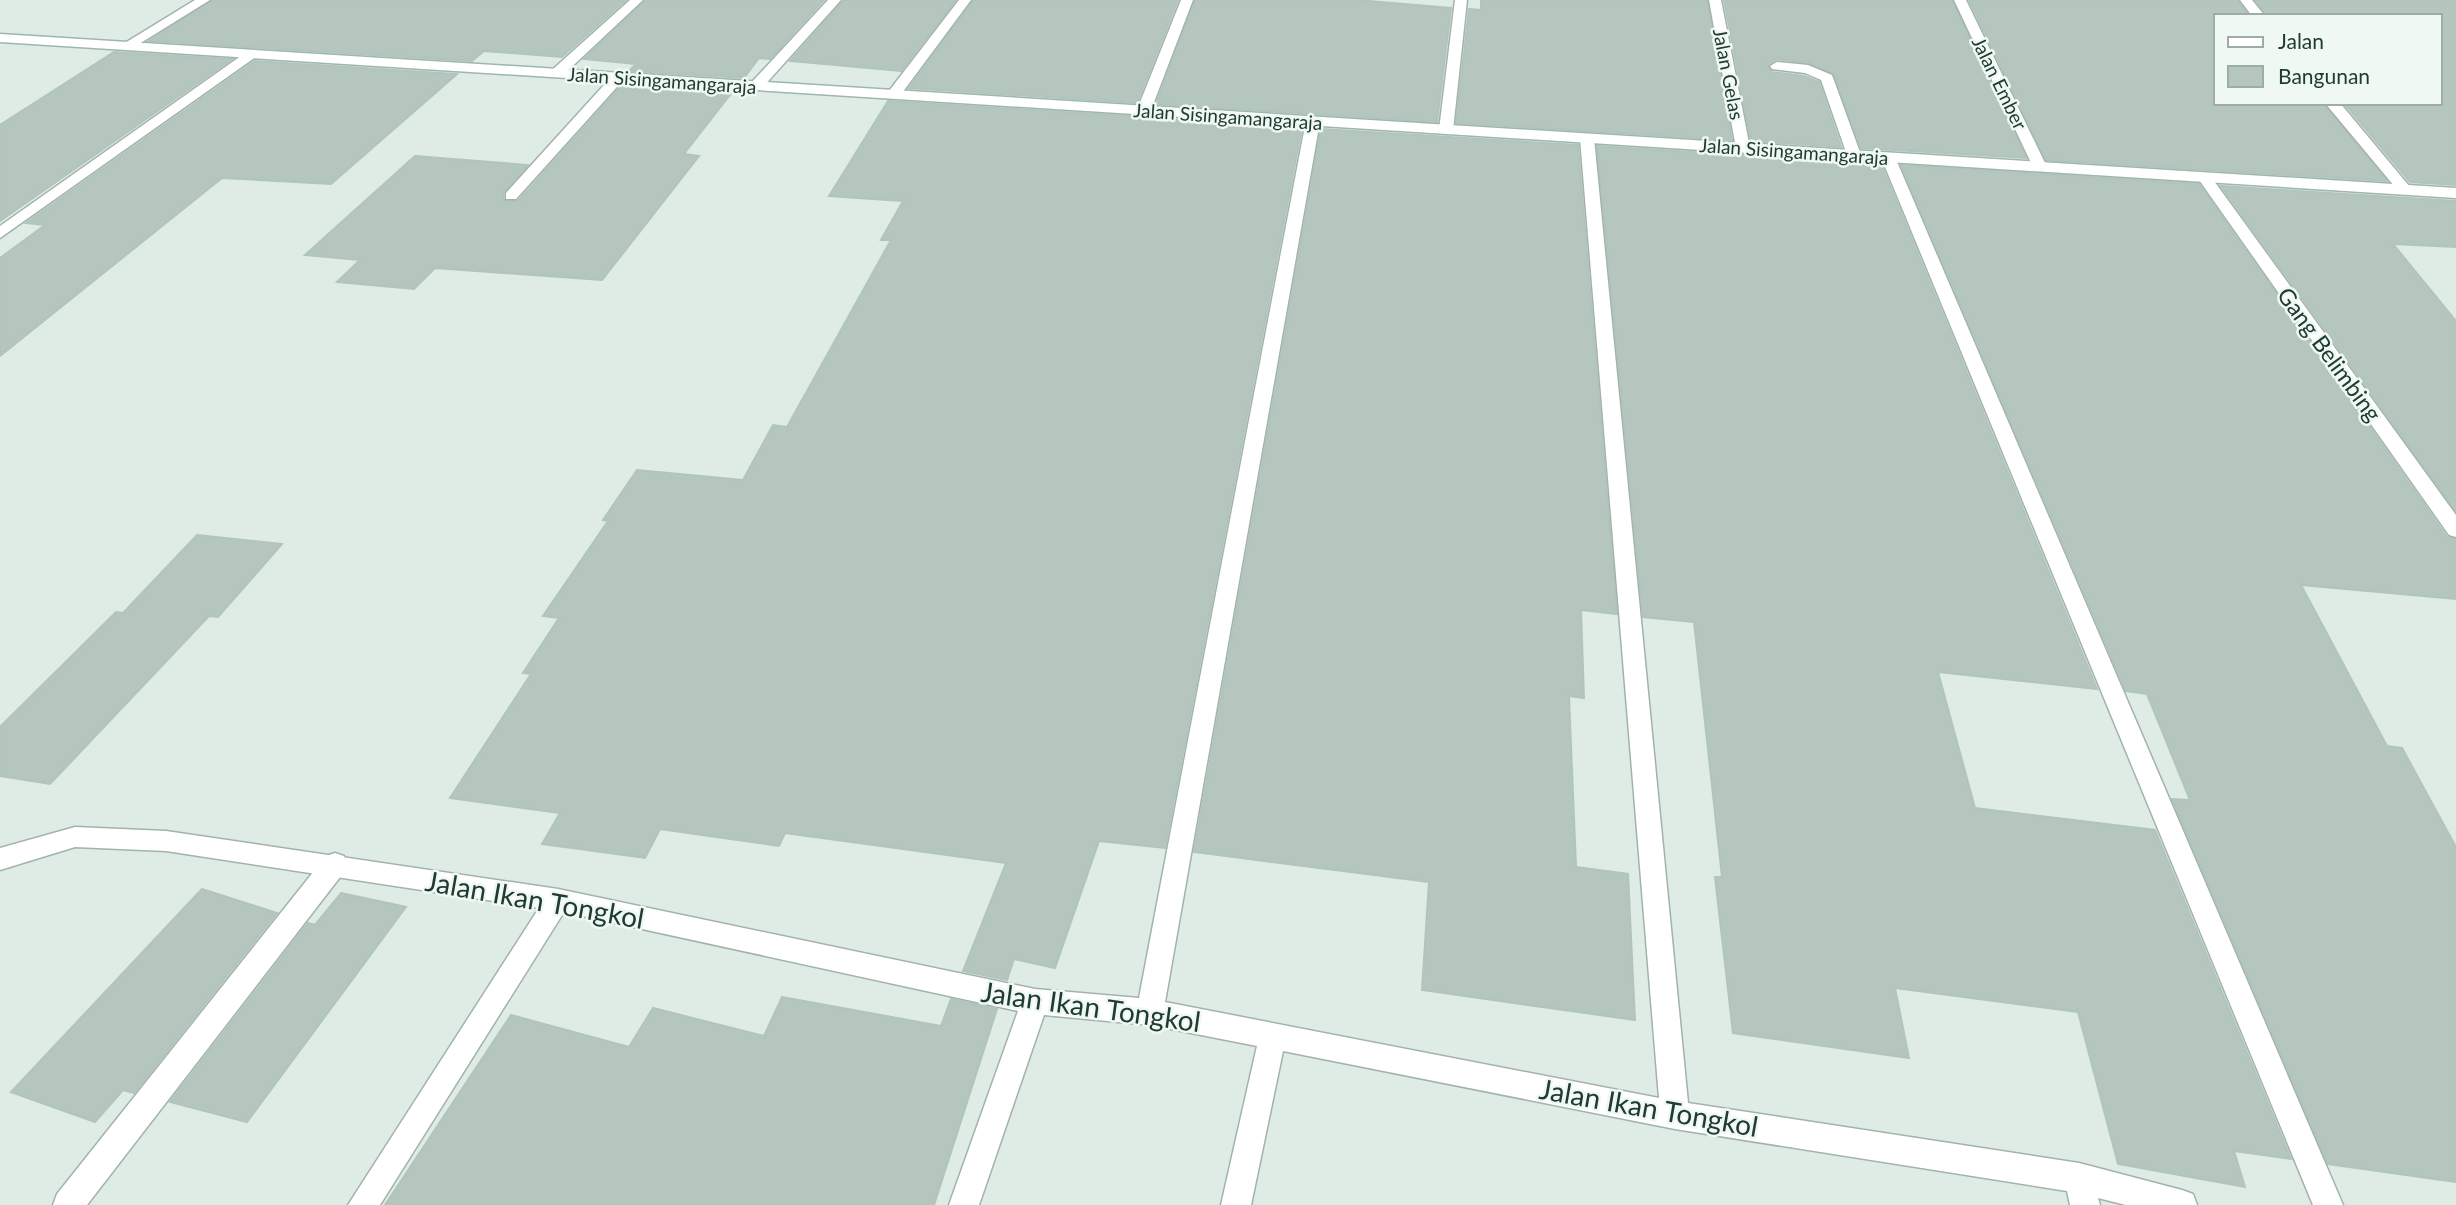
<svg xmlns="http://www.w3.org/2000/svg" width="2456" height="1205" font-family="Lato,sans-serif">
  <rect width="100%" height="100%" fill="#dfebe5"/>
  <g fill="#b4c6bd" stroke="#b1c5bb" stroke-width="2">
    <polygon points="212,0 626,0 562,57 484,51 472,61 149,41"/>
    <polygon points="646,0 824,0 770,59 759,58 744,78 629,71 636,64 584,59"/>
    <polygon points="844,0 956,0 901,71 790,61"/>
    <polygon points="974,0 1178,0 1137,103 909,88"/>
    <polygon points="1195,0 1357,0 1451,8 1437,122 1156,104"/>
    <polygon points="1481,0 1707,0 1732,140 1456,123 1469,9 1481,10"/>
    <polygon points="1724,0 1952,0 2026,158 1861,148 1834,74 1809,63 1777,59 1767,65 1772,72 1804,76 1819,82 1841,147 1751,141"/>
    <polygon points="1969,0 2237,0 2249,16 2216,16 2216,103 2323,103 2387,181 2046,160"/>
    <polygon points="2255,0 2456,0 2456,185 2410,182 2344,103 2440,103 2440,16 2267,16"/>
    <polygon points="114,52 232,59 0,221 0,125"/>
    <polygon points="255,61 457,74 331,184 222,178 0,356 0,258 45,225 26,223"/>
    <polygon points="623,84 733,91 684,154 699,156 602,280 435,268 414,289 337,282 360,260 305,255 415,156 528,165 503,193 504,201 518,201"/>
    <polygon points="888,101 1302,127 1165,848 1099,841 1055,968 1014,959 1007,980 963,971 1006,863 785,833 779,846 660,829 645,858 542,844 560,813 450,798 531,674 523,673 559,618 543,616 608,521 603,520 637,470 743,480 773,425 787,427 891,240 881,240 903,201 829,196"/>
    <polygon points="1321,129 1578,145 1617,614 1581,610 1584,698 1569,696 1576,867 1628,874 1635,1020 1422,990 1429,882 1194,852"/>
    <polygon points="1597,146 1881,164 2097,689 1938,672 1975,808 2155,830 2291,1159 2234,1151 2245,1187 2118,1164 2078,1012 1895,988 1909,1058 1733,1033 1715,877 1722,877 1694,622 1643,617"/>
    <polygon points="1901,165 2199,184 2447,537 2456,539 2456,599 2301,585 2387,746 2402,748 2456,847 2456,1182 2328,1164 2172,799 2190,800 2147,694 2126,691"/>
    <polygon points="2221,186 2456,201 2456,247 2393,244 2456,321 2456,511"/>
    <polygon points="197,535 282,544 218,617 209,616 50,784 0,776 0,727 116,612 123,613"/>
    <polygon points="202,889 277,913 134,1093 123,1090 95,1122 11,1092"/>
    <polygon points="341,893 406,907 247,1122 170,1102 308,923 315,925"/>
    <polygon points="782,997 941,1026 951,999 997,1009 934,1205 385,1205 511,1015 629,1047 653,1008 764,1036"/>
  </g>
  <g fill="none" stroke-linecap="round" stroke-linejoin="round">
    <defs>
      <polygon id="lane" points="335,853 344,856 347,864 344,872 87,1205 53,1205 57,1194 326,856"/>
      <g id="street">
        <polygon points="195,0 210,0 131,49 120,46"/>
        <polygon points="630,0 643,0 562,76 552,76 552,70"/>
        <polygon points="828,0 841,0 761,89 751,89 751,83"/>
        <polygon points="959,0 971,0 899,97 889,97 889,91"/>
        <polygon points="1181,0 1193,0 1151,110 1139,113 1137,110"/>
        <polygon points="1455,0 1467,0 1453,130 1446,134 1439,130"/>
        <polygon points="1709,0 1721,0 1750,148 1743,152 1736,148"/>
        <polygon points="1954,0 1966,0 2047,167 2045,170 2035,170 2033,167"/>
        <polygon points="2240,0 2252,0 2265,16 2252,16"/>
        <polygon points="248,51 260,54 0,238 0,226"/>
        <polygon points="1777,62 1808,65 1832,75 1861,155 1859,158 1854,159 1847,155 1821,80 1805,73 1772,69 1770,66"/>
        <polygon points="614,74 626,77 516,199 506,199 506,193"/>
        <polygon points="2325,103 2340,103 2410,187 2410,193 2400,193"/>
        <polygon points="1313,117 1320,121 1165,1002 1659,1098 1580,138 1587,134 1594,138 1688,1103 2079,1163 2182,1190 2193,1194 2197,1205 2126,1205 2098,1198 2100,1205 2070,1205 2067,1191 1675,1129 1283,1051 1251,1205 1221,1205 1257,1046 1150,1025 1044,1015 979,1205 949,1205 1018,1011 564,912 380,1205 348,1205 539,908 166,851 75,847 0,870 0,848 75,827 166,831 558,889 1035,989 1139,998 1306,121"/>
        <polygon points="1888,153 1895,157 2343,1205 2313,1205 1881,157"/>
        <polygon points="2204,173 2209,174 2456,515 2456,537 2449,535 2197,177"/>
      </g>
      <polygon id="secondary" points="0,34 2456,188 2456,198 0,42"/>
    </defs>
    <use href="#lane" stroke="#a2b3ac" stroke-width="3"/>
    <use href="#street" stroke="#a2b3ac" stroke-width="3"/>
    <use href="#secondary" stroke="#9eb7ac" stroke-width="3"/>
    <use href="#lane" fill="#fff" fill-rule="evenodd"/>
    <use href="#street" fill="#fff" fill-rule="evenodd"/>
    <use href="#secondary" fill="#fff" fill-rule="evenodd"/>
  </g>
  <g text-anchor="middle" dominant-baseline="central" stroke-width="5" stroke-linejoin="round" paint-order="stroke">
    <g font-size="19" fill="#203c32" stroke="#f0f8f3">
      <text transform="translate(1729 74) rotate(79)">Jalan Gelas</text>
      <text transform="translate(662 80) rotate(4)">Jalan Sisingamangaraja</text>
      <text transform="translate(2000 83) rotate(64)">Jalan Ember</text>
      <text transform="translate(1228 116) rotate(4)">Jalan Sisingamangaraja</text>
      <text transform="translate(1794 151) rotate(4)">Jalan Sisingamangaraja</text>
    </g>
    <g font-size="23" fill="#203c32" stroke="#f0f8f3">
      <text transform="translate(2330 354) rotate(54)">Gang Belimbing</text>
    </g>
    <g font-size="28" fill="#203c32" stroke="#f0f8f3">
      <text transform="translate(535 899) rotate(10)">Jalan Ikan Tongkol</text>
      <text transform="translate(1091 1006) rotate(8)">Jalan Ikan Tongkol</text>
      <text transform="translate(1649 1107) rotate(10)">Jalan Ikan Tongkol</text>
    </g>
  </g>
  <rect x="2214" y="14" width="228" height="91" fill="#f0f8f3" stroke="#9dada6" stroke-width="2"/>
  <rect x="2228" y="37" width="35" height="10" fill="#ffffff" stroke="#9dada6" stroke-width="2"/>
  <text x="2278" y="49" font-size="21" fill="#203c32">Jalan</text>
  <rect x="2228" y="66" width="35" height="21" fill="#b4c6bd" stroke="#9dada6" stroke-width="2"/>
  <text x="2278" y="84" font-size="21" fill="#203c32">Bangunan</text>
</svg>
